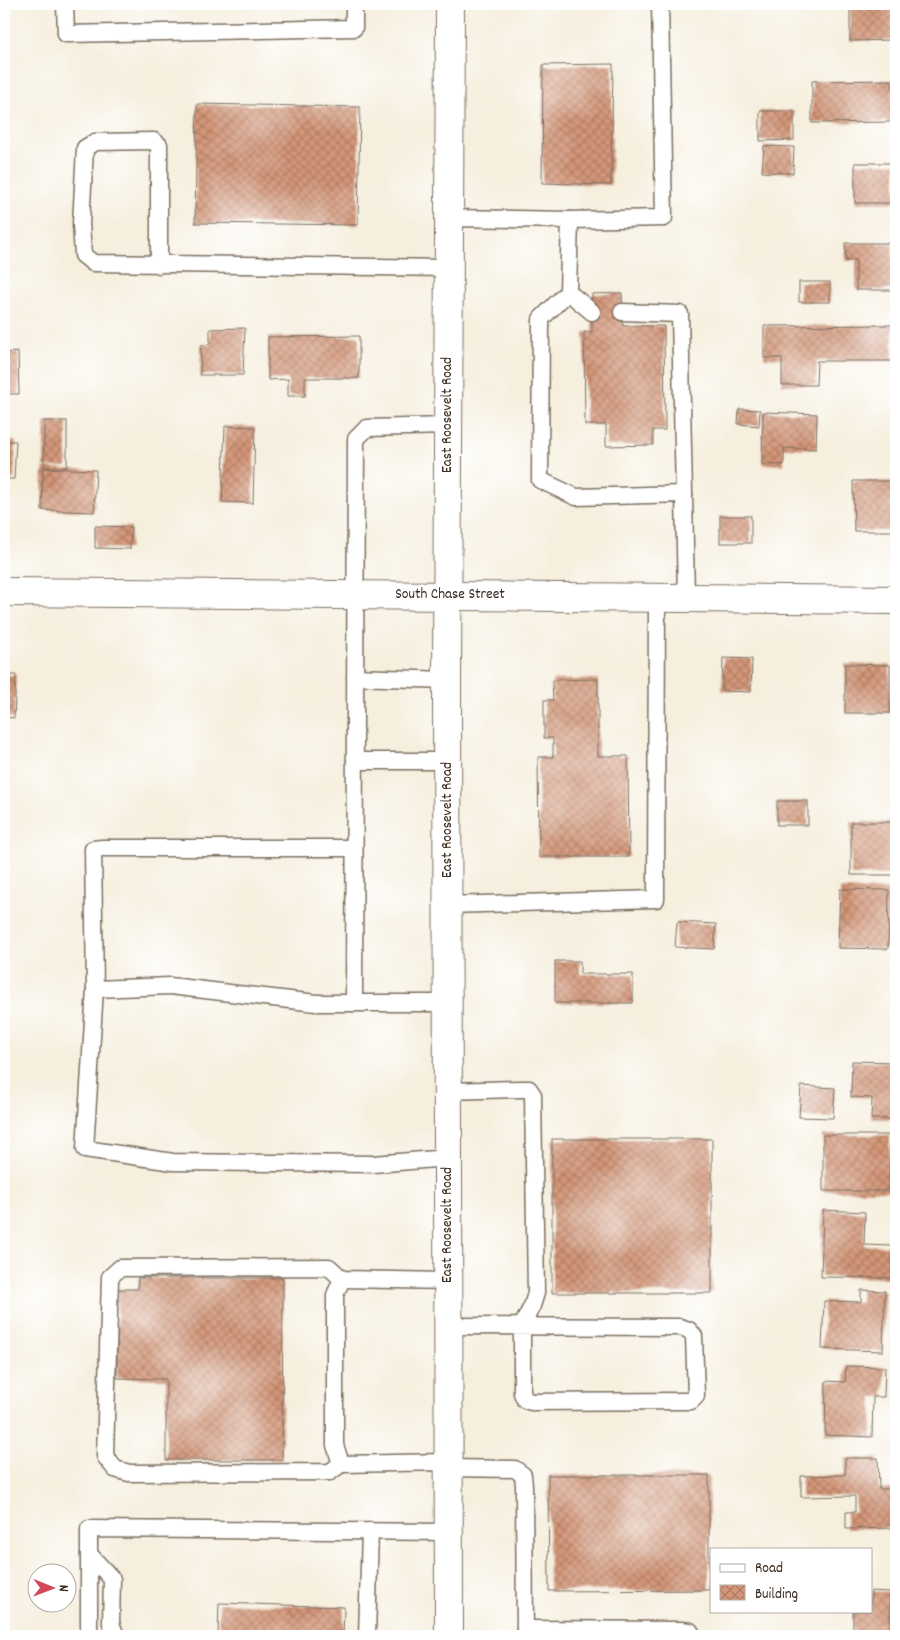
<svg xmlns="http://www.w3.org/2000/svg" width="900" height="1640" font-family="Dekko,sans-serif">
  <defs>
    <pattern id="building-cross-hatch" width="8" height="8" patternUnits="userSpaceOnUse" patternTransform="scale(1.25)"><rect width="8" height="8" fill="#d49678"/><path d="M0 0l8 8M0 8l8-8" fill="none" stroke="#ad7b62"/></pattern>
  </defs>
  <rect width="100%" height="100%" fill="#fff"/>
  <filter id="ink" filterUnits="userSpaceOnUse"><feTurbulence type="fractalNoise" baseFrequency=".02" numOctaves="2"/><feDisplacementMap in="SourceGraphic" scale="10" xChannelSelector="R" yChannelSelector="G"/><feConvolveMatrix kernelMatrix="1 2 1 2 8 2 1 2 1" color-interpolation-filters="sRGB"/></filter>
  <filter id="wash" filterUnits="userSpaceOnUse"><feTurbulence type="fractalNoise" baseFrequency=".0096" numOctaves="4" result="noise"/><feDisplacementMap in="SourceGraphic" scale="20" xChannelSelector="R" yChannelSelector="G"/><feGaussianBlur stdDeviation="1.12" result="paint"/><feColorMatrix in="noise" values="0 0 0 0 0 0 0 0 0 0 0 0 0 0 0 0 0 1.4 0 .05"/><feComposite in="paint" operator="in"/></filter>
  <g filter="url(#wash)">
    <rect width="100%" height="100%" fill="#f6efde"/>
    <g id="blocks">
      <g fill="url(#building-cross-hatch)">
        <polygon points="850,4 892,4 893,40 850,41"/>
        <polygon points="613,64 611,185 542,183 543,65"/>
        <polygon points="892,80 893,122 812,123 812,81"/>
        <polygon points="197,104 360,107 358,225 195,223"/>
        <polygon points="760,111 794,111 794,140 760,141"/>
        <polygon points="764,146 794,147 793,173 762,172"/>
        <rect x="855" y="163" width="41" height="40"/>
        <polygon points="845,243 893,243 894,290 856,290 856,260 846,261"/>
        <rect x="799" y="282" width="31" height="20"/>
        <polygon points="622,293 623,326 664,326 665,430 653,430 653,445 606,446 606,425 585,425 584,332 592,332 592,294"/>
        <polygon points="893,325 893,361 817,361 816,385 782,385 782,358 764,358 764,326"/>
        <polygon points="245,328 243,375 200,375 201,345 210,344 210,329"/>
        <polygon points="359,336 359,378 305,378 305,396 288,396 288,379 268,380 268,337"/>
        <polygon points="18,352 19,394 4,394 4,353"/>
        <polygon points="739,409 760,410 759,426 738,424"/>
        <polygon points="763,412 817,414 816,449 784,448 784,465 762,464"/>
        <rect x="44" y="421" width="23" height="46"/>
        <polygon points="225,426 255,427 253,503 222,502"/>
        <polygon points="4,441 16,441 14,479 4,479"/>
        <polygon points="43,468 96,470 94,512 42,510"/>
        <polygon points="853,481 892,481 893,531 854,531"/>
        <rect x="720" y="516" width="31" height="27"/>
        <polygon points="95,526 131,527 130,549 95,548"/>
        <polygon points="723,658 752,659 751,692 722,691"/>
        <polygon points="845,664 890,665 890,713 845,713"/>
        <polygon points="4,675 16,675 14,718 4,717"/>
        <polygon points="598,679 598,756 628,756 629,857 539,857 538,757 553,757 553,738 544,738 544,700 553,700 552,680"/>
        <rect x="777" y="801" width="31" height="24"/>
        <polygon points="851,822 894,822 893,875 851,875"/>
        <polygon points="840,889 889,890 888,949 838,948"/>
        <polygon points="677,922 716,924 714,949 675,947"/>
        <polygon points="555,961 580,961 580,974 633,974 633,1003 555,1003"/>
        <polygon points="852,1061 895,1062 894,1119 871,1119 872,1098 851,1097"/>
        <polygon points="801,1086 835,1088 833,1118 799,1117"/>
        <polygon points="823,1135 890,1135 889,1191 823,1191"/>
        <rect x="552" y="1139" width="160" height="154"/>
        <polygon points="823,1210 865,1212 864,1245 892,1246 892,1278 821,1277"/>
        <polygon points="138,1278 283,1278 282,1460 166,1460 166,1379 117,1378 117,1289 138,1289"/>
        <polygon points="861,1290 885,1291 883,1351 822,1349 824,1301 861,1302"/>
        <polygon points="846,1366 885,1367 884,1397 873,1397 872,1437 825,1435 826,1381 845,1382"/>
        <polygon points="845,1458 878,1458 879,1489 894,1489 894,1528 846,1529 846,1512 855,1512 855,1496 801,1497 801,1476 845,1475"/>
        <polygon points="548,1475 709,1475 709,1590 549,1591"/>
        <polygon points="871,1591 890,1592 890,1636 853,1636 853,1611 871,1611"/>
        <polygon points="219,1603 344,1607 343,1636 218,1636"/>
      </g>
    </g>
  </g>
  <g filter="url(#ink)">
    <use href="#blocks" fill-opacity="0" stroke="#7c6f61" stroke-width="1"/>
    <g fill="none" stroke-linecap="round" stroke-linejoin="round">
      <defs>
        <g id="service">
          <polyline points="65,4 66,34 354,28 354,4"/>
          <polyline points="449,218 570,220 568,292 541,319 540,480 576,497 684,494 686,598"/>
          <polyline points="570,220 664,218 660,4"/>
          <polyline points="159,265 159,145 154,141 95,142 85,148 81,224 83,255 93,263 449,268"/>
          <polyline points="568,292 592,312"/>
          <polyline points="622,312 680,314 684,494"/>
          <polyline points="355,677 447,680"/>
          <polyline points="355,761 448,761"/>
          <polyline points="448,905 656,899 657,597"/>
          <polyline points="95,989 93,849 102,848 354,848"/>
          <polyline points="354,1003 356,439 367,428 448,426"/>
          <polyline points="448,1003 316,1003 170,986 95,989 85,1149 173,1162 373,1164 448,1158"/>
          <polyline points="448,1091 520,1089 529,1089 533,1095 536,1293 532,1306 522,1326 522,1393 525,1400 532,1402 684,1401 691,1401 696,1396 694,1336 689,1330 680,1327 449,1326"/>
          <polyline points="342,1279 335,1295 335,1445 341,1464 449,1462"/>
          <polyline points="341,1464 330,1472 129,1473 115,1469 105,1456 110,1277 120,1268 329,1267 342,1279 448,1281"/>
          <polyline points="449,1468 515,1469 523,1475 524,1486 525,1636"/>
          <polyline points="89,1554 112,1579 111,1623 116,1636"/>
          <polyline points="525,1629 681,1630 690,1631 693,1636"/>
          <polyline points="89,1636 89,1529 449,1532"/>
          <polyline points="367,1636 370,1531"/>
        </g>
        <polyline id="minor" points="4,592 896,600"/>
        <polyline id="primary" points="449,1636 447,680 450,4"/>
      </defs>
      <use href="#service" stroke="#7c6f61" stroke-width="19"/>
      <use href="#minor" stroke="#7c6f61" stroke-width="30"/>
      <use href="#primary" stroke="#7c6f61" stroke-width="30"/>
      <use href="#service" stroke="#fff" stroke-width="16"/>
      <use href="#minor" stroke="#fff" stroke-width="28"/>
      <use href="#primary" stroke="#fff" stroke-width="28"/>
    </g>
  </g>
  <g text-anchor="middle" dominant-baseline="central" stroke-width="5" stroke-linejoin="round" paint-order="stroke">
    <g font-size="15" fill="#3b2a1e" stroke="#fff">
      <text transform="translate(448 415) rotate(-90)">East Roosevelt Road</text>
      <text x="450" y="595">South Chase Street</text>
      <text transform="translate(448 820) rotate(-90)">East Roosevelt Road</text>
      <text transform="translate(448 1225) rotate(-90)">East Roosevelt Road</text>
    </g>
  </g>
  <rect width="900" height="1640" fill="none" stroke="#fff" stroke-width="20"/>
  <rect x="710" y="1548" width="162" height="65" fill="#ffffff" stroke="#b1aaa5"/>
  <rect x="720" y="1564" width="25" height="8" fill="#ffffff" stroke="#b1aaa5"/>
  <text x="755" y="1572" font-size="15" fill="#3b2a1e">Road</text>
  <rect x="720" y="1585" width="25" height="15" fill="url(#building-cross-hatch)" stroke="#b1aaa5"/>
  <text x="755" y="1598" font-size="15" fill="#3b2a1e">Building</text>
  <g transform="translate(52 1588) rotate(91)"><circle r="24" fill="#ffffff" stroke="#b1aaa5"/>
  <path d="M0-4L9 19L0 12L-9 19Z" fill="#d1495b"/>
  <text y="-8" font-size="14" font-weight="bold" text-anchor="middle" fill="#3b2a1e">N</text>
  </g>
</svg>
